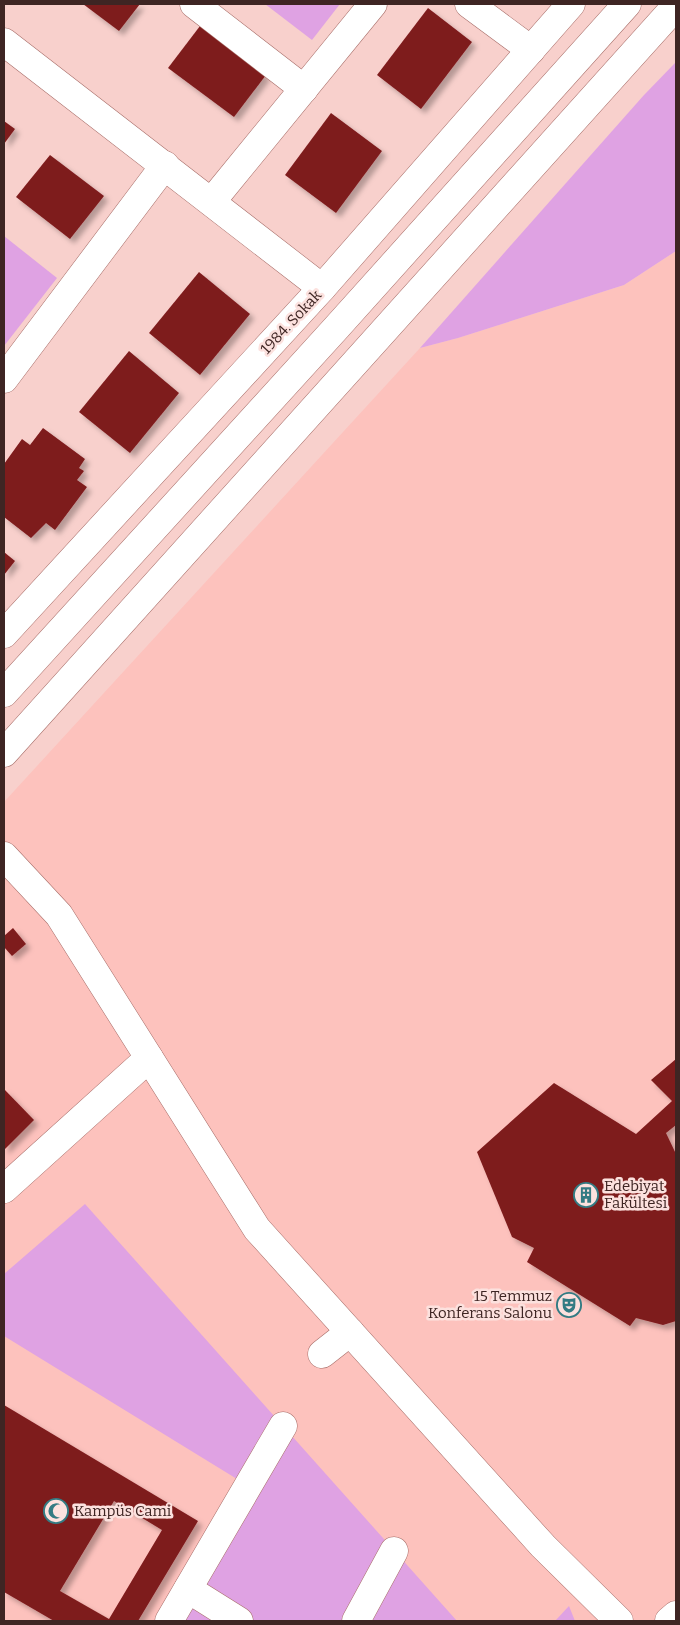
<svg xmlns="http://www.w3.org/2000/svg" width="680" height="1625" font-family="Bitter,serif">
  <defs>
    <filter id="shadow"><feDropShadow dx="4.5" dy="4.5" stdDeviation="2.5" flood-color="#0004"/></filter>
  </defs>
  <rect width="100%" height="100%" fill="#f8d0cc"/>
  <polygon fill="#fdc2bd" points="676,251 676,1621 4,1621 4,802 420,348 458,338 624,285"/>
  <g fill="#dfa2e3">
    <polygon points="265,4 340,4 312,40"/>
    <polygon points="676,62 676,251 624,285 458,338 420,348 644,95"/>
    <polygon points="4,236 57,278 4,346"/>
    <polygon points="85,1204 457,1621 172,1621 250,1487 4,1336 4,1274"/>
    <polygon points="569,1606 575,1621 555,1621"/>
  </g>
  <g fill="#7e1b1d" fill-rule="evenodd" filter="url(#shadow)">
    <polygon points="83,4 140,4 119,31"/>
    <polygon points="428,8 472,42 421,109 377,75"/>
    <polygon points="200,26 266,75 234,117 168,68"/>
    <polygon points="331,113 382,151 336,213 285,175"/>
    <polygon points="4,121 15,129 4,144"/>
    <polygon points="50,155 104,196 70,239 16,197"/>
    <polygon points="199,272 250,314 200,375 149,333"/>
    <polygon points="129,351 179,393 130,453 79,412"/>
    <polygon points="43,428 85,459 79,468 84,471 77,480 87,487 55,530 46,523 31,538 4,517 4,464 22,439 30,445"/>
    <polygon points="4,552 15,561 4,575"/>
    <polygon points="13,928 26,944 12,956 4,947 4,936"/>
    <polygon points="676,1059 676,1125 666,1133 676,1154 676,1321 663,1325 636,1318 630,1326 527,1262 534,1248 512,1237 477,1152 554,1083 636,1134 672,1101 651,1080"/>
    <polygon points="4,1089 34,1120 4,1150"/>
    <path d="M4,1405L198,1521L138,1621H54L4,1592ZM114,1501L162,1530L109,1619L60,1591Z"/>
  </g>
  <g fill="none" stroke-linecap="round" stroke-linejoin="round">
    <defs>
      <g id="minor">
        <polyline points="194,4 304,89"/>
        <polyline points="469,4 531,50"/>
        <polyline points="4,42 322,288"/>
        <polyline points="212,201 373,4"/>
        <polyline points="4,379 165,165"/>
        <polyline points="4,856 59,915 257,1229 543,1546 619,1621"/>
        <polyline points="4,1189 149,1058"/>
        <polyline points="322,1354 350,1332"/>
        <polyline points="188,1589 239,1621"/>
        <polyline points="169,1621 283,1426"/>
        <polyline points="356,1621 394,1551"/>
        <polyline points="669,1621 676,1615"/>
      </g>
      <g id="major">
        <polyline points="4,634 322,288 571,4"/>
        <polyline points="4,693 337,327 627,4"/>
        <polyline points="4,753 676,6"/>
      </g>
    </defs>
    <use href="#minor" stroke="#a86e69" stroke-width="29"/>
    <use href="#major" stroke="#a86e69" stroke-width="29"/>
    <use href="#minor" stroke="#fff" stroke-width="28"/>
    <use href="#major" stroke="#fff" stroke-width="28"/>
  </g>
  <defs>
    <symbol id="building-ring" viewBox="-11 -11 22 22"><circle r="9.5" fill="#fce1de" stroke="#337b83" stroke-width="1.5"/><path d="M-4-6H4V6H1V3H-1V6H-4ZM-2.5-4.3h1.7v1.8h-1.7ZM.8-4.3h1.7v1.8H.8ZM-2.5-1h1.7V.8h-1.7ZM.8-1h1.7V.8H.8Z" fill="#337b83"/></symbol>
    <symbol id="theatre-ring" viewBox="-11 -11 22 22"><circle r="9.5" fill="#fce1de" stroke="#337b83" stroke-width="1.5"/><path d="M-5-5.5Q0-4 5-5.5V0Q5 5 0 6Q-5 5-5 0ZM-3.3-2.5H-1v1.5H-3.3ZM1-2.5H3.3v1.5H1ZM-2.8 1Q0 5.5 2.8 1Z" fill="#337b83"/></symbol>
    <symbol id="mosque-ring" viewBox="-11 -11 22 22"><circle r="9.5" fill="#fce1de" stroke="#337b83" stroke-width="1.5"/><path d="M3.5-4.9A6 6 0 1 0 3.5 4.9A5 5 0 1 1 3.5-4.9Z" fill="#337b83"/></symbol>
  </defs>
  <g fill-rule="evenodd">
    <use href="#building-ring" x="572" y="1181" width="28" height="28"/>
    <use href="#theatre-ring" x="555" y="1291" width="28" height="28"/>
    <use href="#mosque-ring" x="42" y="1497" width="28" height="28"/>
  </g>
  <g text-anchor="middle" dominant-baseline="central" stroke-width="5" stroke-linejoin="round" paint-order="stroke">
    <g font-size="15" fill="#3e2523" stroke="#fce1de">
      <text transform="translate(291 322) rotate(-47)">1984. Sokak</text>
    </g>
    <g font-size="15" fill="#3e2523" stroke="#fce1de" text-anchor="start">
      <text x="604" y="1186">Edebiyat<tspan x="604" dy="17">Fakültesi</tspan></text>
      <text x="552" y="1296" text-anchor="end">15 Temmuz<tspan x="552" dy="17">Konferans Salonu</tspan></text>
      <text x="74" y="1511">Kampüs Cami</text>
    </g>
  </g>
  <rect width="680" height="1625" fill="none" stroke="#3e2523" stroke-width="10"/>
</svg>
